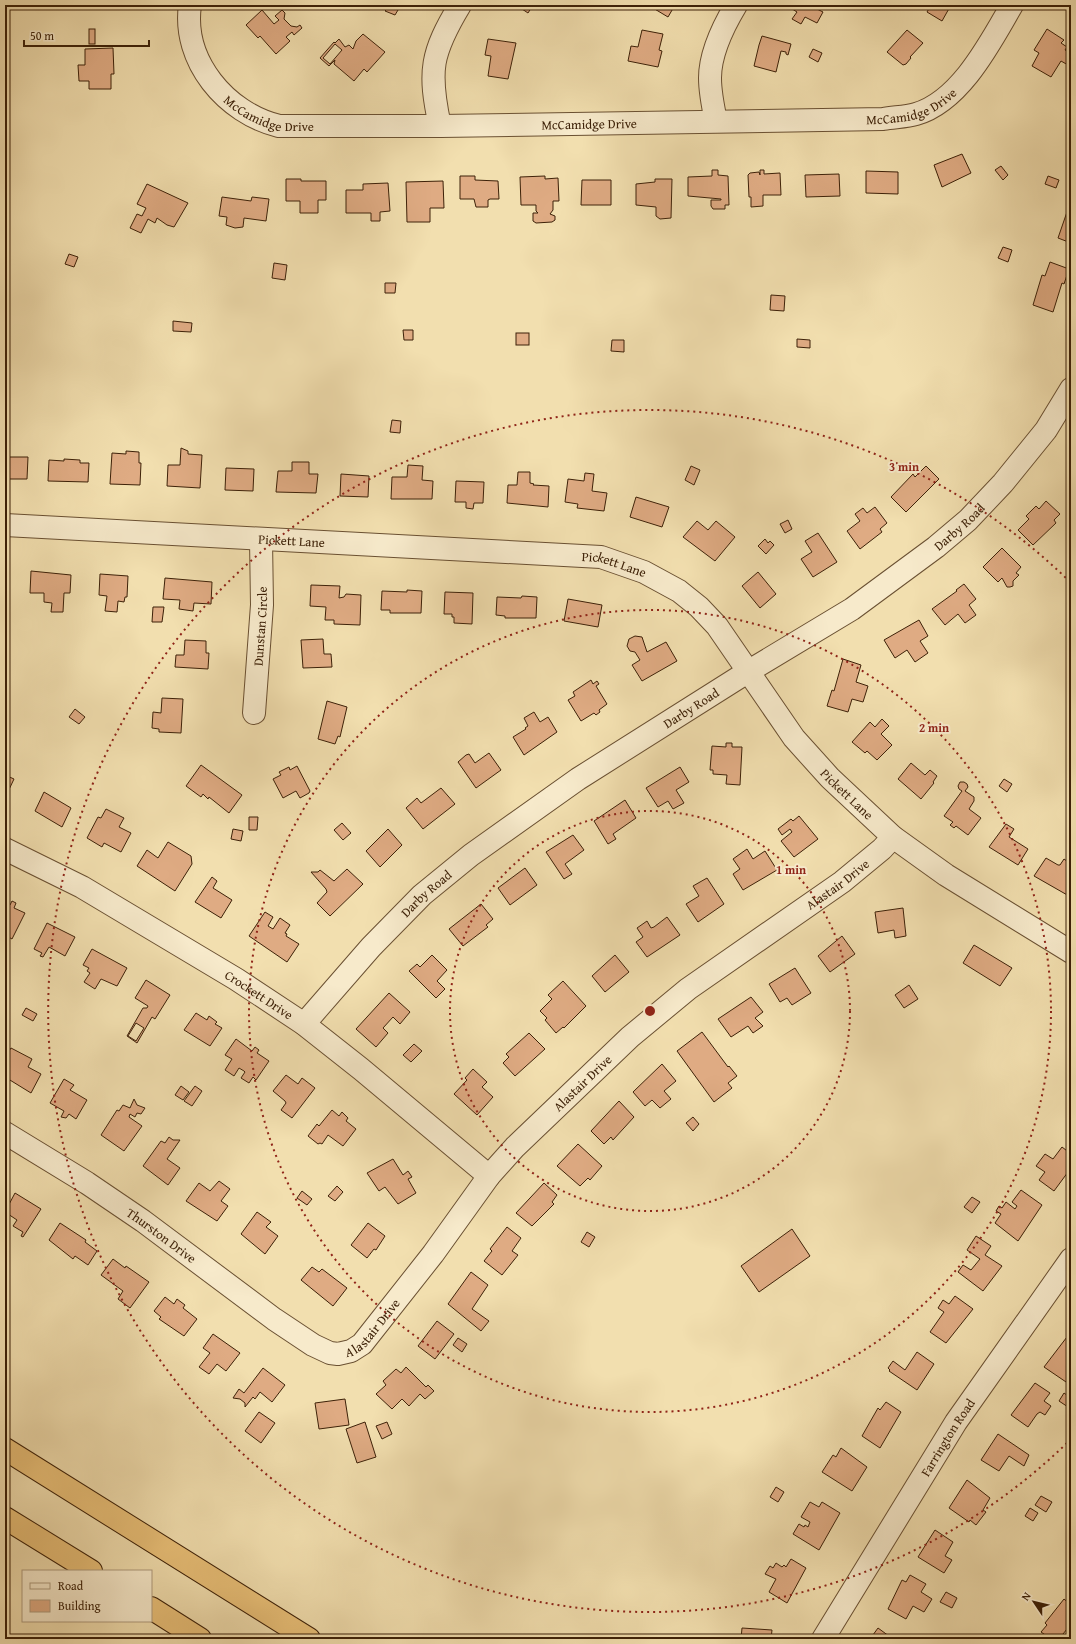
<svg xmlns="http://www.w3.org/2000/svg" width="1076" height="1644" font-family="'Gentium Book Plus',serif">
  <rect width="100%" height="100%" fill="#f2dfaf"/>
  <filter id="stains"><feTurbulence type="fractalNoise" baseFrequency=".005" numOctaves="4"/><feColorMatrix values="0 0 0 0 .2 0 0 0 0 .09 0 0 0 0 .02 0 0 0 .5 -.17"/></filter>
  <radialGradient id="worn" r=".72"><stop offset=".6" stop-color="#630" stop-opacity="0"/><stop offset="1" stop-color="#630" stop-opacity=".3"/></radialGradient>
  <g fill="#dfab83" stroke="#3d2108" fill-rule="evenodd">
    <polygon points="119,5 140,5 140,9"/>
    <polygon points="378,5 401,5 395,15 385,11 386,10"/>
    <polygon points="516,5 533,5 528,13"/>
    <polygon points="648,5 675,5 668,17"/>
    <polygon points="786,5 817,5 815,8 823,12 817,23 805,17 801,24 792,19 797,12"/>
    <polygon points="931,5 951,5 942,21 927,12"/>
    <polygon points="262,10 274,24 279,20 275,16 282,10 285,13 284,19 291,26 297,27 300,25 302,28 294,35 292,32 286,37 290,41 276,54 260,36 258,38 246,25"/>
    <rect x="89" y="29" width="6" height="15"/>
    <polygon points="1047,29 1064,40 1061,43 1067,47 1065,50 1071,53 1071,60 1068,65 1061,61 1051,77 1032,66 1039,53 1034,50"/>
    <polygon points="642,30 663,34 659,50 662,51 658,67 628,61 631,46 638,47"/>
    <polygon points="907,30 923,43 910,57 911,58 906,64 903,65 887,52"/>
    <path d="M363,34L385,52L367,72L364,69L354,81L334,64L335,60L329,66L320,58L334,42L335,43L339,39L345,47L349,45L353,49L356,41ZM335,44L342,50L330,64L323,58Z"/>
    <polygon points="762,36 791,44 788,55 786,54 786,52 781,51 776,72 754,66 759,45"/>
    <polygon points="488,39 516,43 508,79 488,76 491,56 485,55"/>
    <polygon points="113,48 114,74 111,74 111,89 89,89 89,81 79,81 78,65 85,65 85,49"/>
    <polygon points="813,49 822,53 818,62 809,57"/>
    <polygon points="962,154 971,173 942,187 934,165"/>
    <polygon points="1001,166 1008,175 1003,180 995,170"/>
    <polygon points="712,170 718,170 718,175 728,176 729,205 725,205 725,209 713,209 711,206 711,200 721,200 721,199 688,196 688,177 712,176"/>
    <polygon points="760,170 764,170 764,174 780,173 781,195 763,195 763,206 751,207 751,197 749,197 748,175 750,173 759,172 760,175"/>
    <polygon points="866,171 898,172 898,194 866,193"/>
    <polygon points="839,174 840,196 806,197 805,175"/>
    <polygon points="460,176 475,176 475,180 498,181 499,199 490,199 488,200 488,207 476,207 474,199 460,199"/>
    <polygon points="545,176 545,179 558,178 559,201 553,201 553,210 550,214 555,216 555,220 552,222 536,223 533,221 533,213 538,213 536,211 536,205 521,205 520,177"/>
    <polygon points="1048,176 1059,180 1056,188 1045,184"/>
    <polygon points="286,179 301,179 301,181 326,181 326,200 318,200 318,213 300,213 300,201 286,201"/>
    <polygon points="655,179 672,179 671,218 660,219 656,216 656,207 636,205 636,184 655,182"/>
    <polygon points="582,180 611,180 611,205 581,205"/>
    <polygon points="443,181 444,208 430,208 430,222 407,222 406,182"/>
    <polygon points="388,183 390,211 380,212 380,221 371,221 371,213 346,213 346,190 363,190 363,184"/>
    <polygon points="147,184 188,203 174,227 167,225 157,218 155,223 148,219 141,233 130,228 137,214 142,216 146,208 137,204"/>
    <polygon points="222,197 251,201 252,197 269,199 266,221 244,218 243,227 235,228 226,225 227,217 219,216"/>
    <polygon points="1068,209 1071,210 1071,243 1058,238"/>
    <polygon points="1003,247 1012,250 1008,262 998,258"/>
    <polygon points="69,254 78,257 74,267 65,264"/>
    <polygon points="1050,262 1069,269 1064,284 1062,283 1053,312 1033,305 1042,275 1045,276"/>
    <polygon points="274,263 287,265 285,280 272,278"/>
    <polygon points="385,283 396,283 395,293 385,293"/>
    <polygon points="771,295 785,296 784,311 770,310"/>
    <polygon points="173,321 192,323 191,332 173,331"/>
    <polygon points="403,330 413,330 413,340 404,340"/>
    <rect x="516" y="333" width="13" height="12"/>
    <polygon points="797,339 810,340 810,348 797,347"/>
    <polygon points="612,340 624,340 624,352 611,351"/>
    <polygon points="392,420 401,421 400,433 390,432"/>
    <polygon points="181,448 188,451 188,454 202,455 200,488 167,486 168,465 180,465"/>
    <polygon points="5,449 6,449 6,457 28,457 27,479 5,479"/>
    <polygon points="126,451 139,452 139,463 141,463 140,485 110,484 112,453 126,454"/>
    <polygon points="64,459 80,460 80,463 89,463 88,482 48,481 49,460 64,461"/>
    <polygon points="292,462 309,462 309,474 318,474 316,493 276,492 278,471 292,471"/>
    <polygon points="408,465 423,466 422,480 433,481 432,499 391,499 392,477 407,477"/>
    <polygon points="691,466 700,470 694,485 685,480"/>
    <polygon points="926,466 939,479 906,512 891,497 913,474 915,477"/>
    <polygon points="226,468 254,469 253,491 225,490"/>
    <polygon points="518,472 530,472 530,483 534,484 533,485 549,486 548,507 507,503 508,485 517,485"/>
    <polygon points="585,473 594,474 592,491 607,493 604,511 577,508 578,504 565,502 568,479 584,481"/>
    <polygon points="341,474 369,476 368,497 340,496"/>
    <polygon points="456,481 484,482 483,503 474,503 473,509 466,508 466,502 455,502"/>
    <polygon points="636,497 669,507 662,527 630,517"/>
    <polygon points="1046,501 1060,514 1054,520 1056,523 1033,545 1018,530 1029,519 1026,516 1036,506 1039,509"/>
    <polygon points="875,507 887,523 880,529 882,532 860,549 847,531 860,521 855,514 863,508 867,513"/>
    <polygon points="788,520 792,529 785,533 780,524"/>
    <polygon points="697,521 708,530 716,521 735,537 715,561 683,537"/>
    <polygon points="818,533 837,562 813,577 801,559 812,552 805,541"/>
    <polygon points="765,539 768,543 770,541 774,545 766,554 758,546"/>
    <polygon points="1002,548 1021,567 1016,573 1019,575 1013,581 1013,586 1010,587 1007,587 1002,578 998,582 983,567"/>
    <polygon points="31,571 71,575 70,593 64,593 63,612 51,612 52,603 44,602 44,593 30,593"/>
    <polygon points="758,572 776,594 760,608 742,586"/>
    <polygon points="100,574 128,576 127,597 125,597 124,602 118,601 117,612 105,611 107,596 99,595"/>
    <polygon points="165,578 212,582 211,604 194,603 193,611 179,609 180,600 163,599"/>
    <polygon points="964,584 976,599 969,605 976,615 965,623 958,614 945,625 932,609 957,591 956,590"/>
    <polygon points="311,585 340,586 339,598 344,597 346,594 361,595 360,625 334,624 334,620 325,620 326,607 310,606"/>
    <polygon points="407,590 422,591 421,613 390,613 390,610 381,610 382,591 407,592"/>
    <polygon points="445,592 473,593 472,624 454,623 454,617 452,617 452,614 444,614"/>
    <polygon points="522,596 537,597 536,618 505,618 505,616 496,615 497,597 521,598"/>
    <polygon points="568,599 602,605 598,627 564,621"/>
    <polygon points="153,607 164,607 162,622 152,622"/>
    <polygon points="919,620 928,636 920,641 928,653 915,662 907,650 895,658 884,640"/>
    <polygon points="635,636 642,637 647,652 666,642 677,661 642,681 632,665 640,660 635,652 630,651 627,646 629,639"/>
    <polygon points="323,639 324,654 331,654 332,667 303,668 301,640"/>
    <polygon points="185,640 206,641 206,653 209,653 208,669 175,667 176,655 184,655"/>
    <polygon points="843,659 861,665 856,682 868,686 863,702 852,699 848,712 827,706 832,690 834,691"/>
    <polygon points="591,680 593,684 597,681 599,684 596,686 607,704 599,710 600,712 596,715 594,713 581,721 568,700 575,696 573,692"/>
    <polygon points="162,698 183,699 181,733 159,732 159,729 152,728 153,712 161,713"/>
    <polygon points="327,701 347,707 340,737 338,736 335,744 318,739"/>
    <polygon points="75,709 85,717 79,724 69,717"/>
    <polygon points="534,712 540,722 548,717 557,732 524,755 513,737 526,729 525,728 528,726 524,718"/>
    <polygon points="882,719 889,726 881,734 892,745 877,760 867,751 865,753 852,742 870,722 875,727"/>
    <polygon points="726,743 732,743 732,747 742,747 740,785 726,784 727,775 713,774 713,770 710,770 712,746 726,747"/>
    <polygon points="489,753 501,770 476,788 458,762 466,755 469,754 475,763"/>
    <polygon points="911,763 925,775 930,770 937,776 933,782 934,783 921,799 898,779"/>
    <polygon points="201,765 242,795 229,813 209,797 208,799 203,794 201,797 186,786"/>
    <polygon points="297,766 310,791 309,793 300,798 296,791 283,798 273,779 281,775 279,772 289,767 290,770"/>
    <polygon points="680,767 689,782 676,790 684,803 673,809 668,801 658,807 646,788"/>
    <polygon points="5,775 14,779 5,798"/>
    <polygon points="1004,779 1012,784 1007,792 999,786"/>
    <polygon points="960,782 964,782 967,784 968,787 965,791 974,797 974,801 969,809 981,818 968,835 956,826 954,828 950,825 953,822 944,816 962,791 959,789 958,786"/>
    <polygon points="441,788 455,804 423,829 406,808 417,798 421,803"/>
    <polygon points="44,792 71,808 62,827 35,811"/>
    <polygon points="625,800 636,818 613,834 616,839 608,844 594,821"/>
    <polygon points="106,809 124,818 119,827 131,833 121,852 104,843 102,847 87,838 98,817 101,818"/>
    <polygon points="799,816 818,839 794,857 781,841 792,832 790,829 782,835 778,829 791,819 793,821"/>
    <polygon points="249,817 258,817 257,830 249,830"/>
    <polygon points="342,823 351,833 343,840 334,830"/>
    <polygon points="1006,824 1014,829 1009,837 1028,849 1018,865 989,847"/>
    <polygon points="233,829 243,831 241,841 231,839"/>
    <polygon points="388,829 402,845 380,867 366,851"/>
    <polygon points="573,835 584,850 565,864 572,874 564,879 546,852"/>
    <polygon points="168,842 191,856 192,864 175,891 137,866 147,850 158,858"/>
    <polygon points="747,849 753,859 765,851 777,870 743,890 733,874 740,869 733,859"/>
    <polygon points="1046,858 1058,865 1060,865 1064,859 1071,864 1071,893 1069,896 1034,876"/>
    <polygon points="525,868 537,885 510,905 498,888"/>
    <polygon points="347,869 363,884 330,916 317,903 327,892 326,889 311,872 318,872 320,870 334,881"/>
    <polygon points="212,877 217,881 213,888 232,900 221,918 195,902"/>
    <polygon points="707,878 724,904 698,922 686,904 699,896 693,886"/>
    <polygon points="12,901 16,903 14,908 25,913 12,939 5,935 5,902 10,905"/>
    <polygon points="481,904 493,919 486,925 488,927 463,946 449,929"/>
    <polygon points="903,908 906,936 895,938 894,930 878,933 875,912"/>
    <polygon points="265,912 273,917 268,926 273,929 280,918 290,925 285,933 287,934 286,936 299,944 287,962 249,936"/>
    <polygon points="667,917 680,935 647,957 636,942 643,937 637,928 647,921 651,928 654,927"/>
    <polygon points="47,923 75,937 65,956 49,947 43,957 40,956 42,953 34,949"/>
    <polygon points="842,936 855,954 830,972 818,956"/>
    <polygon points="974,945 1012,968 1000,986 963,963"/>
    <polygon points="92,949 127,968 117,986 101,979 95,989 84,982 90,973 87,971 89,968 83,965"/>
    <polygon points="432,955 447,970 437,981 445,989 436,998 409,971 417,964 420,967"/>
    <polygon points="615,955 629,972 605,992 592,976"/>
    <polygon points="795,968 811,993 792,1005 787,998 780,1002 769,984"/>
    <path d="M146,980L170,995L155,1019L152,1017L137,1043L127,1036L143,1008H147L148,1006L135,998ZM136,1023L144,1028L136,1041L128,1036Z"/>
    <polygon points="563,981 586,1006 564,1028 563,1027 556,1033 545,1020 547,1018 540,1011 552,999 548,995"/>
    <polygon points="909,985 918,999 904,1008 895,995"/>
    <polygon points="389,993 410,1012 400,1024 393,1017 383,1028 388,1033 376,1047 356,1029"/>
    <polygon points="751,997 763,1012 755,1018 763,1026 753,1033 748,1026 731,1037 718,1019"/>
    <polygon points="26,1008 37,1014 33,1021 22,1015"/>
    <polygon points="196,1013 207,1020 209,1016 217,1022 215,1024 222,1028 210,1046 184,1030"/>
    <polygon points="702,1032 728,1067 729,1066 737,1076 728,1083 732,1088 714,1102 677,1051"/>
    <polygon points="529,1033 545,1049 515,1076 503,1063 509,1057 506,1054"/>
    <polygon points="236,1039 252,1051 255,1047 259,1050 257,1053 269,1061 256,1080 253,1077 249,1083 241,1078 245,1072 244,1071 239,1068 234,1076 225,1070 232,1059 225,1055"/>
    <polygon points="414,1044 422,1051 411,1062 403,1055"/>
    <polygon points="11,1048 32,1059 28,1067 41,1074 31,1093 5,1077 5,1057"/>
    <polygon points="662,1064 676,1081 664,1091 671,1099 660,1108 652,1100 645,1106 633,1092"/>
    <polygon points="473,1069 487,1082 482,1087 493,1097 477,1115 454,1094 467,1080 465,1078"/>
    <polygon points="286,1075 298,1084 302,1078 315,1088 292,1118 281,1110 286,1103 285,1101 273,1091"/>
    <polygon points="64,1079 74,1085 70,1090 87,1100 76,1119 69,1114 66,1118 61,1117 64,1111 50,1103"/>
    <polygon points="181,1086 189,1092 183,1100 175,1095"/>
    <polygon points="195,1086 202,1091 192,1106 184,1101"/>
    <polygon points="134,1099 137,1105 145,1108 141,1114 137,1113 135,1117 130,1114 129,1117 142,1126 124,1151 101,1135 117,1110 119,1111 123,1105 130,1108"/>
    <polygon points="619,1101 634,1117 613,1140 611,1137 604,1144 591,1131"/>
    <polygon points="332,1110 339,1116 342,1112 348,1118 346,1121 356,1129 343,1146 328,1135 322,1144 320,1143 318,1144 308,1136 317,1124 319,1126"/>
    <polygon points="693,1117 699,1124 693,1131 686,1123"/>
    <polygon points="169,1137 173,1140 180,1140 167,1159 180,1168 168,1185 143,1166 161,1141 165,1143"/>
    <polygon points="578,1144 602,1166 590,1180 588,1178 580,1186 557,1166"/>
    <polygon points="1062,1147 1071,1154 1071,1171 1068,1172 1054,1191 1039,1180 1045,1172 1036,1166 1045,1154 1053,1159"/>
    <polygon points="393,1159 403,1175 408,1171 412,1177 408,1179 416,1193 398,1204 385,1187 379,1191 367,1173"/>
    <polygon points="219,1181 230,1189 221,1201 228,1206 217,1221 186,1201 199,1183 210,1191"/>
    <polygon points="544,1183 557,1195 552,1202 554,1204 532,1226 516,1213"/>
    <polygon points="337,1186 343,1192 335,1201 328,1196"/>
    <polygon points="1021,1190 1042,1205 1018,1241 995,1223 1001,1214 996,1211 999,1206 1002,1208 1006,1202 1015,1209 1017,1206 1012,1202"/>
    <polygon points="302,1191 312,1199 307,1205 297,1198"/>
    <polygon points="15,1193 41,1209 23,1237 21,1236 23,1232 13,1226 17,1220 5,1212"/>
    <polygon points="972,1197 980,1202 972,1213 964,1207"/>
    <polygon points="257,1212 271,1222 266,1227 278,1236 265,1254 241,1234"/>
    <polygon points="60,1223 86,1240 85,1242 97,1251 88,1265 75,1256 73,1259 49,1240"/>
    <polygon points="368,1223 385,1236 376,1250 374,1249 367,1258 351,1245"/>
    <polygon points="507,1227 521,1238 512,1251 518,1255 502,1275 484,1261 492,1251 490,1249"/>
    <polygon points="792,1229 810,1256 759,1292 741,1266"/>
    <polygon points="587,1232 595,1237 589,1247 581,1242"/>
    <polygon points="976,1236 991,1246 985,1255 1002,1266 983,1291 958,1272 963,1265 971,1270 980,1259 967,1250"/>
    <polygon points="113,1259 125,1268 126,1266 149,1282 130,1308 118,1299 123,1291 101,1275"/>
    <polygon points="312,1267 319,1272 322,1269 347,1288 333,1306 301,1280"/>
    <polygon points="471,1272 488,1285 472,1309 489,1321 481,1331 448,1304"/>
    <polygon points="955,1296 973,1309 946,1343 930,1332 944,1312 938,1308 943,1300 949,1304"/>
    <polygon points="165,1297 174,1304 177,1299 185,1305 183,1308 197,1319 184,1336 159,1319 161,1317 154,1311"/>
    <polygon points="437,1321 454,1334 435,1359 418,1346"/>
    <polygon points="1070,1333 1071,1382 1069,1384 1044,1367"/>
    <polygon points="213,1334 240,1353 226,1371 217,1364 209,1374 199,1367 210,1353 203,1348"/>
    <polygon points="458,1338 467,1344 462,1352 453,1345"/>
    <polygon points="917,1352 934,1364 917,1390 889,1371 890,1370 888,1368 893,1361 905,1370"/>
    <polygon points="406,1367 426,1387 428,1385 434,1391 425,1399 420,1394 409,1406 402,1399 392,1409 376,1394 386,1385 383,1381 396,1369 401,1373"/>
    <polygon points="263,1368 285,1385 272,1402 260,1392 255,1399 253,1397 245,1407 245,1403 240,1399 233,1398 239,1389 244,1393"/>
    <polygon points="1035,1383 1050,1393 1044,1401 1051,1406 1045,1415 1040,1412 1037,1414 1028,1427 1011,1415"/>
    <polygon points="1064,1393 1071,1398 1071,1409 1059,1401"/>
    <polygon points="345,1399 349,1425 319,1429 315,1403"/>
    <polygon points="886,1402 901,1412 880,1448 862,1436 878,1408 880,1410"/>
    <polygon points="259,1412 275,1423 261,1443 245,1431"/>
    <polygon points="365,1422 376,1457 357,1463 346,1429"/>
    <polygon points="387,1422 392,1434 382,1439 376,1426"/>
    <polygon points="998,1434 1029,1455 1024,1466 1009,1456 999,1471 981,1460"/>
    <polygon points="841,1448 867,1467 852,1491 822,1472 833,1455 836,1457"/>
    <polygon points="967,1480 990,1498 983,1510 986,1512 976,1525 970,1520 969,1522 949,1508"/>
    <polygon points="776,1487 784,1492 778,1502 770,1497"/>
    <polygon points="1041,1496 1052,1502 1046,1512 1035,1505"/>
    <polygon points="810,1502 819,1507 822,1502 840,1513 819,1550 793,1534 799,1524 804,1527 805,1525 808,1527 810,1522 801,1517"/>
    <polygon points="1030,1508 1038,1513 1033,1521 1025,1516"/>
    <polygon points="935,1530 953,1542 945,1556 952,1560 944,1573 918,1557"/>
    <polygon points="791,1559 806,1568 787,1603 769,1592 776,1579 765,1574 770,1566 773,1568 776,1563 782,1567 784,1565 786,1567"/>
    <polygon points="910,1575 926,1584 921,1592 932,1599 924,1612 913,1606 906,1619 888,1609 902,1580 906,1582"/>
    <polygon points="946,1592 957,1598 952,1608 940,1602"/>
    <polygon points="1064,1599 1071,1605 1071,1624 1059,1639 1051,1639 1041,1632 1047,1625 1045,1623"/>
    <polygon points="742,1628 772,1630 771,1639 741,1639"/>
    <polygon points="878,1628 893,1639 870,1639"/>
  </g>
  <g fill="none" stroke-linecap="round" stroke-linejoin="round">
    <defs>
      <g id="minor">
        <path id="s1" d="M190,5C182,61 226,113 279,126H440L883,119C894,117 906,117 916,114C961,101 991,41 1012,5"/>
        <path d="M716,121C713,107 710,93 710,78C710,54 724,25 736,5"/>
        <path d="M440,126C428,71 431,53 460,5"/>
        <path id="s2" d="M5,525L601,557L644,572L679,591L699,607L717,626L794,738L830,778L893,837L946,875L1071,952"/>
        <path id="s3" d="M254,713L262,605L261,540"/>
        <path id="s4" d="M5,849L82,887L236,979L304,1024L361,1069L489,1176"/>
        <path id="s5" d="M304,1024L371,947L422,895L471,855L578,779L749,671L852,609L936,547L968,520L1003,483L1046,430L1071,389"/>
        <path id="s6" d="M5,1133L87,1183L143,1221L274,1319L313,1345L330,1353L338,1354L351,1351L362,1344L433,1254L489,1176L515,1147L630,1037L688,989L842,882L882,849L893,837"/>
        <path id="s7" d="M823,1639L956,1422L1071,1259"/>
      </g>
      <g id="highway">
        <polyline points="5,1449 309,1639"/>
        <polyline points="5,1518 91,1571"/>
        <polyline points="151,1608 200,1639"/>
      </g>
    </defs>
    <use href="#minor" stroke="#6a5032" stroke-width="24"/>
    <use href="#highway" stroke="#3d2108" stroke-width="24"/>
    <use href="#minor" stroke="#f7eacb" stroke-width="22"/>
    <use href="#highway" stroke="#e9c078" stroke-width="22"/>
  </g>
  <g fill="none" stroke="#8f2418" stroke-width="2" stroke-dasharray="2 4">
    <circle cx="650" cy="1011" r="200"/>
    <circle cx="650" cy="1011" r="401"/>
    <path d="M1067 1443A601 601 0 1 1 1067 579"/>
  </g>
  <g text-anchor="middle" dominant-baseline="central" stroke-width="4" stroke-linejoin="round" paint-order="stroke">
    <g font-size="13" fill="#3d2108" stroke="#f7eacb">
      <text stroke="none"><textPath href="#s1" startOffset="799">McCamidge Drive</textPath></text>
      <text stroke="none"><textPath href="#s1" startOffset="151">McCamidge Drive</textPath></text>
      <text stroke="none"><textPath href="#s1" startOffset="474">McCamidge Drive</textPath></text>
      <text stroke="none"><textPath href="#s5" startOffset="827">Darby Road</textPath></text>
      <text stroke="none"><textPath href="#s2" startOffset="287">Pickett Lane</textPath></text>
      <text stroke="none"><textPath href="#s2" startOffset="611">Pickett Lane</textPath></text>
      <text stroke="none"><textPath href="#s3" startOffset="87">Dunstan Circle</textPath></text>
      <text stroke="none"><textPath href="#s5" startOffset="503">Darby Road</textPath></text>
      <text stroke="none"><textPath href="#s2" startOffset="947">Pickett Lane</textPath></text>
      <text stroke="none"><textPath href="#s6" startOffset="1094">Alastair Drive</textPath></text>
      <text stroke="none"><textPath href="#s5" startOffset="179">Darby Road</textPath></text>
      <text stroke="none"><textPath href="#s4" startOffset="293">Crockett Drive</textPath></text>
      <text stroke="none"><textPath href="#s6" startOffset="770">Alastair Drive</textPath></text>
      <text stroke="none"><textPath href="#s6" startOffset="187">Thurston Drive</textPath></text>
      <text stroke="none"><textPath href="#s6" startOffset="446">Alastair Drive</textPath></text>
      <text stroke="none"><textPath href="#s7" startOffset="237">Farrington Road</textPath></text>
    </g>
  </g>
  <circle cx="650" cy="1011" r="6" fill="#8f2418" stroke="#f7eacb" stroke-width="2"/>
  <g font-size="12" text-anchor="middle" font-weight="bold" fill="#8f2418" stroke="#f7eacb" stroke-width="4" stroke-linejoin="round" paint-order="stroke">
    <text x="904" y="471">3 min</text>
    <text x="934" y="732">2 min</text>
    <text x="791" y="874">1 min</text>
  </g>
  <rect width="1076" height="1644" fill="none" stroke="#f2dfaf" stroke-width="20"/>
  <rect x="6" y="6" width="1064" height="1632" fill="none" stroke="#3d2108" stroke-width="2"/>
  <rect x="10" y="10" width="1056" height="1624" fill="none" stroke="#3d2108"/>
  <rect x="22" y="1570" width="130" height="52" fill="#f7eacb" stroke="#ad9a7d"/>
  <rect x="30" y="1583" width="20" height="6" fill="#f7eacb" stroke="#ad9a7d"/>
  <text x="58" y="1590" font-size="12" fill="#3d2108">Road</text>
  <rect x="30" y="1600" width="20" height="12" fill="#dfab83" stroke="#ad9a7d"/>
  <text x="58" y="1610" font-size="12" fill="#3d2108">Building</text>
  <g transform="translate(1034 1602) rotate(305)" stroke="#f7eacb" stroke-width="3" paint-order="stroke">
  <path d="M0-3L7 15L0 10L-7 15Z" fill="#3d2108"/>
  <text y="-6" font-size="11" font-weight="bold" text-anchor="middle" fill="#3d2108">N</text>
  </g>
  <path d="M24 40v6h125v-6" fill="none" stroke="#3d2108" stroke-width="2"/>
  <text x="30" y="40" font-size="12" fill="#3d2108" stroke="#f7eacb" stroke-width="3" paint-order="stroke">50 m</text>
  <rect width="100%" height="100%" filter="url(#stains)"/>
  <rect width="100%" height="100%" fill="url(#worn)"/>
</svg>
